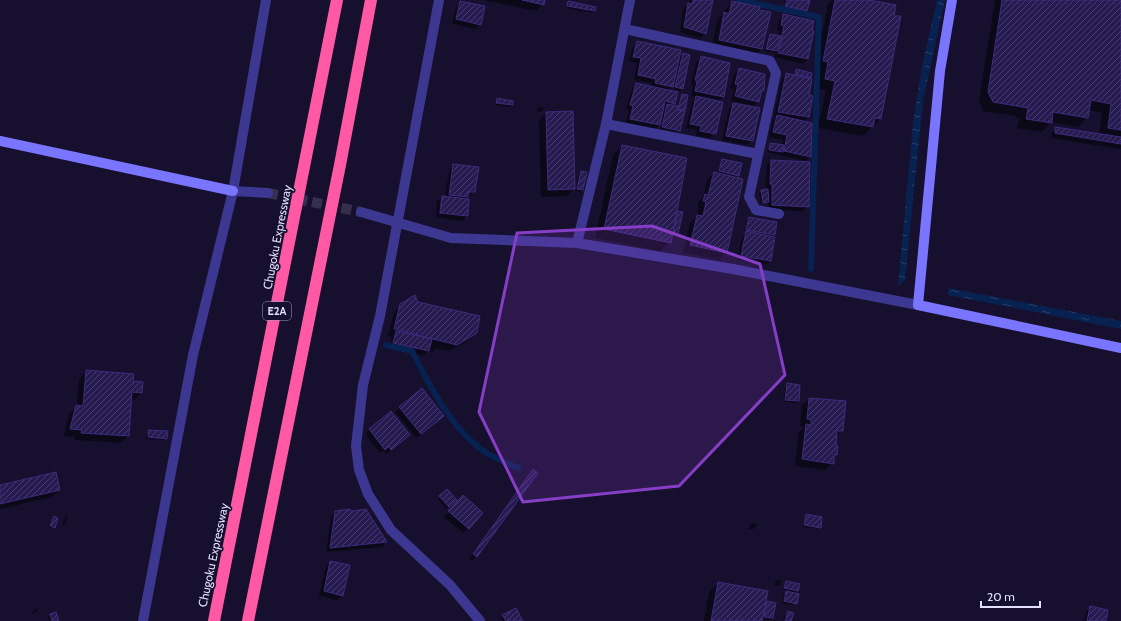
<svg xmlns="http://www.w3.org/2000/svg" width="1121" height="621" font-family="Cabin,sans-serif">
  <defs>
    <pattern id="water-ripples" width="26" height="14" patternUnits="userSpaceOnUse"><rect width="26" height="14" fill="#072150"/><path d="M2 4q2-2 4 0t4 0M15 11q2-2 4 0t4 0" fill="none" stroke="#2b416a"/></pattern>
    <pattern id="building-hatch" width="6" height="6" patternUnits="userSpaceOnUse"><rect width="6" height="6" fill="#261b51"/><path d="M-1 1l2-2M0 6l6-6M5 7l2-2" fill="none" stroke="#453c6b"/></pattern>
  </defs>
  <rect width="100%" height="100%" fill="#16102e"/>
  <g fill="url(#water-ripples)">
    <polygon points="937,0 945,0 923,101 905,280 898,286 913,123 922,66"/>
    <polygon points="948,288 1121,321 1121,329 948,295"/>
  </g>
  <g fill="#0007">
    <polygon points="483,0 544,0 543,4 536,11"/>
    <polygon points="690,0 712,0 705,34 700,38 680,32 683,9 689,4"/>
    <polygon points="785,0 809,0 806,10 804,12 784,8"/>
    <polygon points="832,0 864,0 893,17 899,17 880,119 863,136 818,128 826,90 816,88 819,71 815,70 828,4"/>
    <polygon points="995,0 1121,0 1121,149 1051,138 1051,133 1056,128 1099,134 1102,113 1089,110 1087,117 1078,127 1051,122 1042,132 1017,128 1019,119 1016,118 1016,116 983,111 979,101"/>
    <polygon points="461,2 480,24 476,29 452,24 456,7"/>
    <polygon points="732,2 770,13 761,49 754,56 712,47 717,20"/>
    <polygon points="569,3 594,11 592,13 566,8"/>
    <polygon points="783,15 808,59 803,64 774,57 775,53 765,51 768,37 770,35 778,37 780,31 777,30 779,20"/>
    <polygon points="638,42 672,86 667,91 674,103 672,106 678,107 682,95 684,110 679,130 677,132 661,129 665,107 663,106 659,125 654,130 626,123 629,110 626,109 632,89 636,84 651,87 652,83 634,80 637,63 629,61 633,47"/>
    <polygon points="683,54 689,55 682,89 680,91 674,89 681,56"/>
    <polygon points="701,57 723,97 718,102 715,133 710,138 696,136 697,130 686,128 692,102 697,97 691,96 693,86 691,85 696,62"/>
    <polygon points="739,69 763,90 758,101 752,108 752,141 747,145 722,140 729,108 733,104 750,107 750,105 731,101 734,90 730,88 734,74"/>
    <polygon points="796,70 810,77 808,79 808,117 803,122 810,157 805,161 767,152 770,144 782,146 783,140 769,137 773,120 776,117 774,116 782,79 787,74 793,76"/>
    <polygon points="497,99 512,101 512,105 510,107 494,105"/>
    <polygon points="539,107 544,108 541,112 536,111"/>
    <polygon points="546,113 574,188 567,196 541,197 539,121"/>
    <polygon points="622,146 675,214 678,212 677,234 675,236 671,235 670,242 660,251 595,238 613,155"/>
    <polygon points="722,160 738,176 736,178 726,252 719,260 683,252 690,223 698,215 698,202 703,197 707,180 714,173 717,174"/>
    <polygon points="771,161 808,206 803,211 768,210 768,202 761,204 759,193 768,190 768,188 765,188 767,165"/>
    <polygon points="453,165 474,192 465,200 467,216 462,221 440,218 442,201 440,201 439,218 436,218 437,202 442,197 445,197 449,170"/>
    <polygon points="581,172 582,190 580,192 576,191 579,174"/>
    <polygon points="749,218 776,223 774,235 772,237 770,260 765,265 737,260 742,237 747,232 745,232 747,220"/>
    <polygon points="417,303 476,332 469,340 449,351 435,348 433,352 428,351 423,356 389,348 392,337 388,336 394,312 401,305"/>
    <polygon points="86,371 132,382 142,393 134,400 131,399 128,436 121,443 75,440 75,437 64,436 69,414 77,406 79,379"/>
    <polygon points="787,384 798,401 795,403 783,401 785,387"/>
    <polygon points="809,399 842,430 835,436 836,455 833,457 833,463 825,470 795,466 799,432 805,427 800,426 802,406"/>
    <polygon points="400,407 438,421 416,438 395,412"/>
    <polygon points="370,429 409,435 386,454 384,450 380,453 365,434"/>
    <polygon points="148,431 166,438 164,440 146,439 146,433"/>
    <polygon points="533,471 476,556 472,561 469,559"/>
    <polygon points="0,486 59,490 52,497 0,509"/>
    <polygon points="463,496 481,513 463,533 444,517"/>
    <polygon points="440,497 455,500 446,509 438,499"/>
    <polygon points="365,510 386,542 382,547 326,552 331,517 335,512"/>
    <polygon points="806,515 820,527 818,529 803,527 804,518"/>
    <polygon points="66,516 68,516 66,523 61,525"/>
    <polygon points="54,517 54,527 52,529 49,528"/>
    <polygon points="751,523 757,524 754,529 748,529"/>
    <polygon points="331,562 342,595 337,600 319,596 326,566"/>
    <polygon points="777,579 782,581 779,586 774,585"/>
    <polygon points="786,582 797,591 794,594 796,603 794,605 782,603 784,594 787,591 783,590"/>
    <polygon points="719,583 764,606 768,602 772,618 770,620 762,619 761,621 704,621 709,592"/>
    <polygon points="1091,607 1105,621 1084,621 1086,612"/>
    <polygon points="37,608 38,610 33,614 32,612"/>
    <polygon points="789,612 790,621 783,621 784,617"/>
    <polygon points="51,615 58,621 50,621 48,617"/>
    <polygon points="503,616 522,621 503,621 501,618"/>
  </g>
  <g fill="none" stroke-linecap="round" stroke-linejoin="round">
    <g stroke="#072150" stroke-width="6">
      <polyline points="739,0 819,17 811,269"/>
      <path d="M386,345L412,351C430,387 454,434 490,455C499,460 509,464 518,468"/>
    </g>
  </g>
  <g fill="url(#building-hatch)" stroke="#3d2b7e">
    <polygon points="522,0 545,0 544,5"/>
    <polygon points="693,0 713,0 706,34 684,27 688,3 692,4"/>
    <polygon points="787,0 810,0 807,11 785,6"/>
    <polygon points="835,0 869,0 896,5 894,16 901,16 881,119 875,118 873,127 827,119 835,81 825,79 828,62 823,61"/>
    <polygon points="1002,0 1121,0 1121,130 1108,128 1111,104 1091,100 1088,118 1053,112 1052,123 1026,119 1028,108 993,102 988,92"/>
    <polygon points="460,1 485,6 481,25 456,19"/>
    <polygon points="568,1 596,7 595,11 567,6"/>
    <polygon points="732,1 760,7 759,10 771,12 762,49 719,40 724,12 729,14"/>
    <polygon points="783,14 814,21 812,31 814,31 808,59 778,53 784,26 781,25"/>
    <polygon points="770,34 781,36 777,51 766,49"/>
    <polygon points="637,41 681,50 673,87 655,83 656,79 638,75 641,58 633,57"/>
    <polygon points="683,53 690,55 683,89 675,87"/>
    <polygon points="701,56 730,63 724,97 695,91 697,81 695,80"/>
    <polygon points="739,68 765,74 764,91 762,90 759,102 735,96 738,85 735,84"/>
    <polygon points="796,69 812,73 811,78 795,74"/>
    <polygon points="786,73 812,79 809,95 813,96 809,117 778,112"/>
    <polygon points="636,83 678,92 675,104 665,101 660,125 630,119 633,106 630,105"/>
    <polygon points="682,94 688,95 685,111 678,109"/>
    <polygon points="696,96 723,102 716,134 700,131 701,126 690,124"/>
    <polygon points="497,98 513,101 513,105 496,103"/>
    <polygon points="733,103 760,108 753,141 726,136"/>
    <polygon points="667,104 678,106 677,110 685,111 680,131 662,127"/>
    <polygon points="573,111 575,189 548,190 546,112"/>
    <polygon points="777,115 812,123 811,157 784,151 787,135 773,132"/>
    <polygon points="1055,127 1121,137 1121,144 1055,133"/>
    <polygon points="770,143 784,145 783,152 769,150"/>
    <polygon points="622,145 687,158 671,243 604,229"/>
    <polygon points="722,159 742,163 739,176 719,171"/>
    <polygon points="771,160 810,162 809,207 772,205 772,184 770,184"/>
    <polygon points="453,164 479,167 475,192 469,192 468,197 449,195"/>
    <polygon points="581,171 587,172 583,190 577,189"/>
    <polygon points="714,172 743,179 727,253 690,245 697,215 703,216 706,202 703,201 705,194 708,195"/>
    <polygon points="768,189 769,202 763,203 761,190"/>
    <polygon points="442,196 469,199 468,216 440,213"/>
    <polygon points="678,211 683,212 678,234 673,233"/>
    <polygon points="749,217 777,222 775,235 746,230"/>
    <polygon points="746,231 775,237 771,261 741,256"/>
    <polygon points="415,295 418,302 480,316 477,333 457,345 394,329 400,304"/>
    <polygon points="396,331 432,339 429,351 393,343"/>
    <polygon points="86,370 134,374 133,381 143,382 142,393 132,392 129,436 81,433 82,430 70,429 76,405 83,406"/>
    <polygon points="787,383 800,385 799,401 785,400"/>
    <polygon points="422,388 444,416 421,434 399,407"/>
    <polygon points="809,398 846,401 843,431 837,431 836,446 838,446 837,455 834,455 834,464 802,459 806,424 811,425 811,420 807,419"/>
    <polygon points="391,411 410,435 391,450 389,446 385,450 369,429"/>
    <polygon points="148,430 168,431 167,439 148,437"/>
    <polygon points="533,469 538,473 477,557 473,554"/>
    <polygon points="56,472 60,490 0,504 0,485"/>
    <polygon points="447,489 457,500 449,507 439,496"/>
    <polygon points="463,495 483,513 469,529 448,511"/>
    <polygon points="350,509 351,511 366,509 387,542 330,548 335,511"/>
    <polygon points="806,514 822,517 821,528 804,525"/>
    <polygon points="54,516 58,518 55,528 50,526"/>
    <polygon points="330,561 350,565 343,596 324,591"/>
    <polygon points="786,581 800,584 798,591 784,588"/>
    <polygon points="718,582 768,591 762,621 711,621"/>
    <polygon points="786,591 799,594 797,604 784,601"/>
    <polygon points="767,601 776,603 773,618 764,617"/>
    <polygon points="1090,606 1108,610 1106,621 1087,621"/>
    <polygon points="516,608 523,621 506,621 502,615"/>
    <polygon points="788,611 794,613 791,621 785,621"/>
    <polygon points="56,612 59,621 52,621 50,614"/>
  </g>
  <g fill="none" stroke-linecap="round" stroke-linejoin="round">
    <polyline stroke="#352f4d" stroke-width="10" stroke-dasharray="10 5" stroke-linecap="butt" points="268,193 361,212"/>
    <g stroke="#3c3891" stroke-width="10">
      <polyline points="439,0 380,316 363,385 356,446 359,470 368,494 391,530 450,585 480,621"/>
      <polyline points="625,29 770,61 776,73 749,197 756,210 779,214"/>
      <polyline points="606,124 758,154"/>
      <polyline points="233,191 268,193"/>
      <polyline points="361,212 451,238 577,243 733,269 918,305"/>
      <polyline points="577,243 606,124 630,0"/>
      <polyline points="143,621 193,355 233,191 266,0"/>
    </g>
    <g stroke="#7a75ff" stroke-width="10">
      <polyline points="952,0 940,71 918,305 1121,348"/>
      <polyline points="0,141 233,191"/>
    </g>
    <g stroke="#ff59a6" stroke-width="12">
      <polyline points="214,621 337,0"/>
      <polyline points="248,621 340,165 371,0"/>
    </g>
  </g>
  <path fill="#853ec5" fill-opacity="0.2" stroke="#853ec5" stroke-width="3" stroke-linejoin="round" d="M652,226L760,264L785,375L679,486L523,502L479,412L517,233Z"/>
  <g text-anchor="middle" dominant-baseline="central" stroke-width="3.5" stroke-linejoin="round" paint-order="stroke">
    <rect fill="#16102e" stroke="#a5a0c0" stroke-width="1" x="263" y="302" width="28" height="18" rx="3"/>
    <g font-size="11" font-weight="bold" fill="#e2deff">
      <text x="277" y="311">E2A</text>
    </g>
    <g font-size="12" fill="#e2deff" stroke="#16102e">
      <text transform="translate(277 237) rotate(-79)">Chugoku Expressway</text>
      <text transform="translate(213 555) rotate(-78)">Chugoku Expressway</text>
    </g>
  </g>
  <path d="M981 601v6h59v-6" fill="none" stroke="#e2deff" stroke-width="2"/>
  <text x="987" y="601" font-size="12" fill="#e2deff" stroke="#16102e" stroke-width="3" paint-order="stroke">20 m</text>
</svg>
